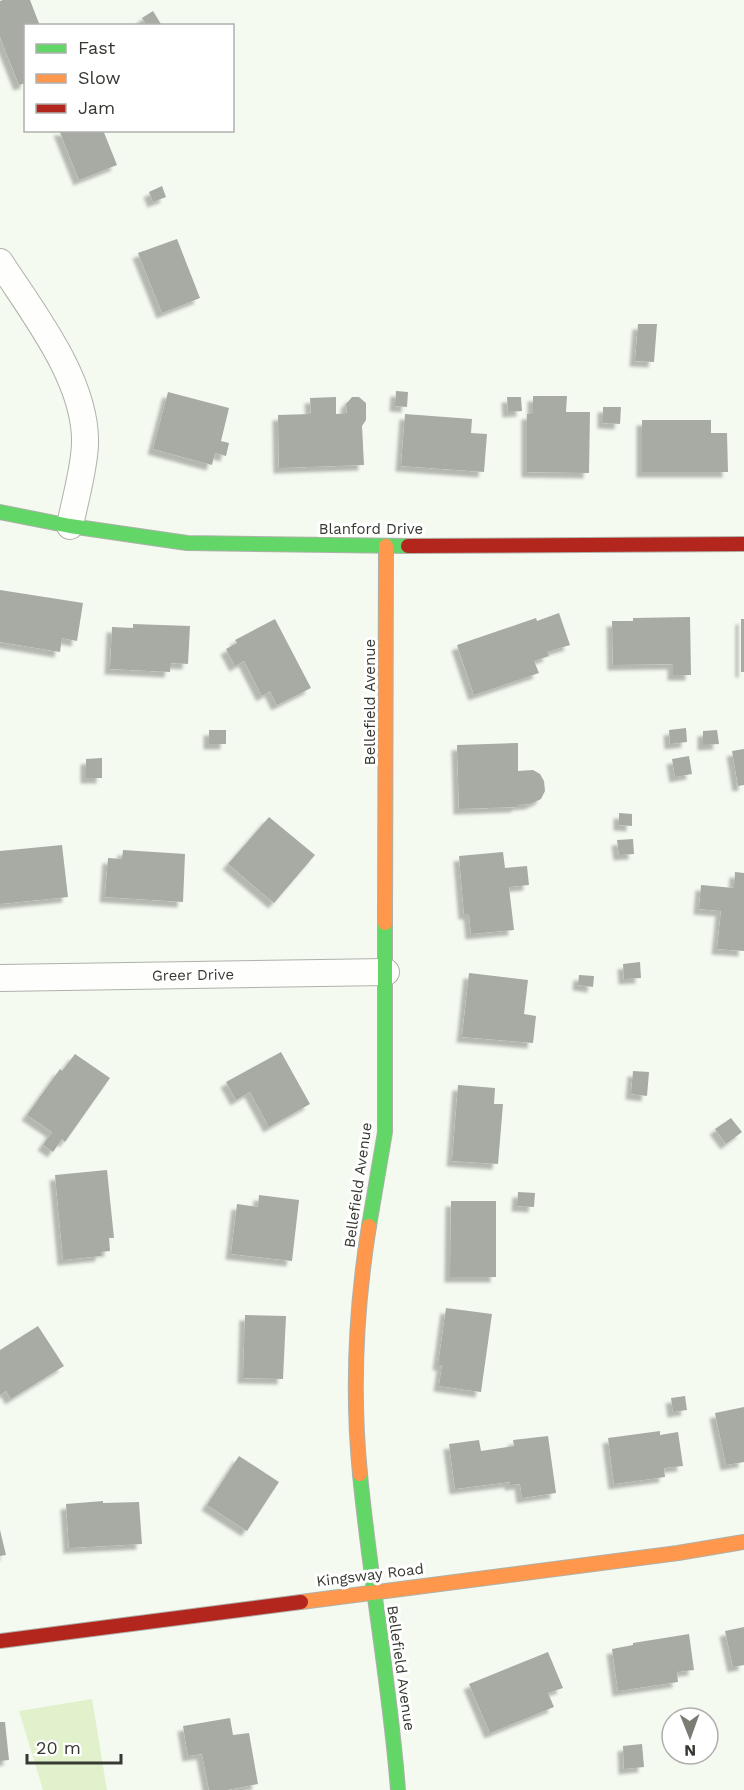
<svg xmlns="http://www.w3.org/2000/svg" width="744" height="1790" font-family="'Work Sans',sans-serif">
  <defs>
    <filter id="shadow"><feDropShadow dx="-5.5" dy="5.5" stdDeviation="1.5" flood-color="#0004"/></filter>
  </defs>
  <rect width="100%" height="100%" fill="#f5faf0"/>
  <polygon fill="#e1f1cc" points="92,1699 107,1790 43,1790 19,1711"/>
  <g fill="#a7aba4" filter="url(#shadow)">
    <polygon points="3,0 30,0 40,26 26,26 26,83 19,85 0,37 0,1"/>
    <polygon points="153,11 161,24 147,26 142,18"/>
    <polygon points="59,130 103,130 117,165 79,180"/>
    <polygon points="162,186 166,197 153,202 149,192"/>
    <polygon points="177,239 200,298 162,313 138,253"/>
    <polygon points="638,324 657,324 654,362 635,361"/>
    <polygon points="396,391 408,392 407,407 395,406"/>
    <polygon points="168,392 229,408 221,441 229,443 226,456 215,453 212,465 153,449"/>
    <polygon points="533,396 567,396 566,412 590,412 589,473 527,472 527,414 533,414"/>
    <polygon points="336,397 336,414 347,413 346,404 352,397 359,397 366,403 366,420 362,426 364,465 279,468 278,415 311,414 310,398"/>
    <polygon points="507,397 521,397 522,411 508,412"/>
    <polygon points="603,407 621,407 620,424 603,423"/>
    <polygon points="405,414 472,419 471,433 487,434 484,472 401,466"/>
    <polygon points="642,420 711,420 711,433 727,433 728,472 642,472"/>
    <polygon points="0,590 83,603 77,641 62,638 60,652 0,642"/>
    <polygon points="559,613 570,645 547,652 549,656 534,661 539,673 474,695 457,645 536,618 537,621"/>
    <polygon points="690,617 691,675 673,675 673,664 613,665 612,621 633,621 633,618"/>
    <polygon points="275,619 311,688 277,705 270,691 262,696 244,661 235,666 226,649 237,643 235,640"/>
    <rect x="741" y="619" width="3" height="53"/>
    <polygon points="133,624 190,626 188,664 171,663 170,672 110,669 112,627 133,628"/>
    <polygon points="686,728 687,742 670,744 669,730"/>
    <rect x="209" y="730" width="17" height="14"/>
    <polygon points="717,730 719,744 703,745 703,731"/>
    <polygon points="518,743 518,771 533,770 540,774 544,781 545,791 541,799 530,804 517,805 517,807 459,809 457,745"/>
    <polygon points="744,749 744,785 738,786 732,751"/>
    <polygon points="689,756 692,774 675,777 672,759"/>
    <polygon points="102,758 102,778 86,778 86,759"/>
    <polygon points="619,813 632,814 632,826 619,825"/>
    <polygon points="269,817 315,855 274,903 228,864"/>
    <polygon points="633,839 634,854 619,855 617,840"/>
    <polygon points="62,845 68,897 0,904 0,851"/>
    <polygon points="123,850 185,854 183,902 105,897 108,858 122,859"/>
    <polygon points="503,852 505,868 527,866 529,885 509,887 514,930 471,934 469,914 464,914 459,856"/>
    <polygon points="735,872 744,873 744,951 717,949 721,911 699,909 701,885 734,888"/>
    <polygon points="640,962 641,978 624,979 623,964"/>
    <polygon points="469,973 528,980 524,1014 536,1016 533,1043 462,1037"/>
    <polygon points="579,975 594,976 593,987 578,985"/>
    <polygon points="281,1052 310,1104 269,1127 250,1092 236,1100 226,1082"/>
    <polygon points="75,1054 110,1078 65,1142 62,1139 53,1152 43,1145 52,1132 27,1115 60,1069 62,1071"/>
    <polygon points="633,1071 649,1072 647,1096 631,1094"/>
    <polygon points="458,1085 495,1088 494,1104 503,1104 498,1164 452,1161"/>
    <polygon points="731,1118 742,1132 726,1144 715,1129"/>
    <polygon points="107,1170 114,1238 109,1238 110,1251 101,1252 101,1256 63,1260 55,1175"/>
    <polygon points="518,1192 535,1193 534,1207 517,1206"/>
    <polygon points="259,1195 299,1200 292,1261 231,1254 237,1204 258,1207"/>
    <polygon points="451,1201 496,1201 496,1277 450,1277"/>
    <polygon points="446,1308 492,1314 481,1392 439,1386 442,1365 438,1365"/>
    <polygon points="245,1315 286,1316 283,1379 243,1378"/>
    <polygon points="38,1326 64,1366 11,1399 6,1391 0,1395 0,1350"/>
    <polygon points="685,1396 687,1410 673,1412 671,1398"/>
    <polygon points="744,1407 744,1462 726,1465 715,1413"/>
    <polygon points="660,1431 660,1435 678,1432 683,1466 664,1468 665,1477 614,1484 608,1438"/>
    <polygon points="548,1436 556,1493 522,1498 520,1484 510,1485 510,1482 455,1489 449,1444 479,1440 481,1451 514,1446 513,1440"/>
    <polygon points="239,1456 279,1482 247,1531 207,1505"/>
    <polygon points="103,1501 103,1503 139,1502 142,1544 69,1548 66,1504"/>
    <polygon points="0,1530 6,1555 0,1556"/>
    <polygon points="744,1627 744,1665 733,1667 725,1631"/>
    <polygon points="689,1634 694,1670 677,1672 678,1682 618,1691 612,1649 633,1645 633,1643"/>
    <polygon points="548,1652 563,1688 548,1693 554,1707 490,1733 469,1684"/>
    <polygon points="230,1718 233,1735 249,1733 258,1784 227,1790 209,1790 202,1754 188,1756 183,1726"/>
    <polygon points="0,1722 5,1722 9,1760 0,1761"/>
    <polygon points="642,1744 644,1767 624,1769 623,1746"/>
  </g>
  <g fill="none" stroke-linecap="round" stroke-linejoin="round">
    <defs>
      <g id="street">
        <path d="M0,262C33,313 87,381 85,444C84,471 75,499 70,526"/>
        <polyline points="0,978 386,972"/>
      </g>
      <g id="fast">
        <polyline points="0,512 70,526 187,543 408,546"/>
        <polyline points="369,1226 385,1132 385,923"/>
        <path d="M360,1474C370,1580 390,1684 398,1790"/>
      </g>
      <g id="slow">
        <polyline points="385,923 386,546"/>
        <path d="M360,1474C352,1392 356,1307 369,1226"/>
        <polyline points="301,1602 678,1553 744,1542"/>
      </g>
      <g id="jam">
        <polyline points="408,546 744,544"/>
        <polyline points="0,1641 301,1602"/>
      </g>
    </defs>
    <use href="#street" stroke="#aeb1aa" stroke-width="28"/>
    <use href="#fast" stroke="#aeb1aa" stroke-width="16"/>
    <use href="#slow" stroke="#aeb1aa" stroke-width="16"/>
    <use href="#jam" stroke="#aeb1aa" stroke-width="16"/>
    <use href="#street" stroke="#fefefd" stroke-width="26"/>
    <use href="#fast" stroke="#63d668" stroke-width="14"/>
    <use href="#slow" stroke="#ff974d" stroke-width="14"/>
    <use href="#jam" stroke="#b3261e" stroke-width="14"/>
  </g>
  <g text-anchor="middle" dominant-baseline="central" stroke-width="6" stroke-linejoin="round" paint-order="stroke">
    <g font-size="15" fill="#363932" stroke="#fff">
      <text x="371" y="529">Blanford Drive</text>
      <text transform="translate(370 702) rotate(-90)">Bellefield Avenue</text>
      <text transform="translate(193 975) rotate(-1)">Greer Drive</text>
      <text transform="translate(358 1185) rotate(-82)">Bellefield Avenue</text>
      <text transform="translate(370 1575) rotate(-7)">Kingsway Road</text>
      <text transform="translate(401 1668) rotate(82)">Bellefield Avenue</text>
    </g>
  </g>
  <rect x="24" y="24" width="210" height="108" fill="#ffffff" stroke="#afb0ad" stroke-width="1.5"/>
  <rect x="36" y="44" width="30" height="9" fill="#63d668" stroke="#afb0ad" stroke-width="1.5"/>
  <text x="78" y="54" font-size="18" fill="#363932">Fast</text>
  <rect x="36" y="74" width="30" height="9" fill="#ff974d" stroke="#afb0ad" stroke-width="1.5"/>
  <text x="78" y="84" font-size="18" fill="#363932">Slow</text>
  <rect x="36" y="104" width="30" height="9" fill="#b3261e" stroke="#afb0ad" stroke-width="1.5"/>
  <text x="78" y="114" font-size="18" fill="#363932">Jam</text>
  <g transform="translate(690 1736) rotate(179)"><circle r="28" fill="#ffffff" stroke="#afb0ad" stroke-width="1.5"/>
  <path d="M0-4.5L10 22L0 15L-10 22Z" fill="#797d74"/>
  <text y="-9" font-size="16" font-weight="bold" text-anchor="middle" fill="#363932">N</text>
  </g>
  <path d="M27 1754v9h94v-9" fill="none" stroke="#363932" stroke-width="3"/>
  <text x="36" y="1754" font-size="18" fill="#363932" stroke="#ffffff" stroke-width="4.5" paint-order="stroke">20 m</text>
</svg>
